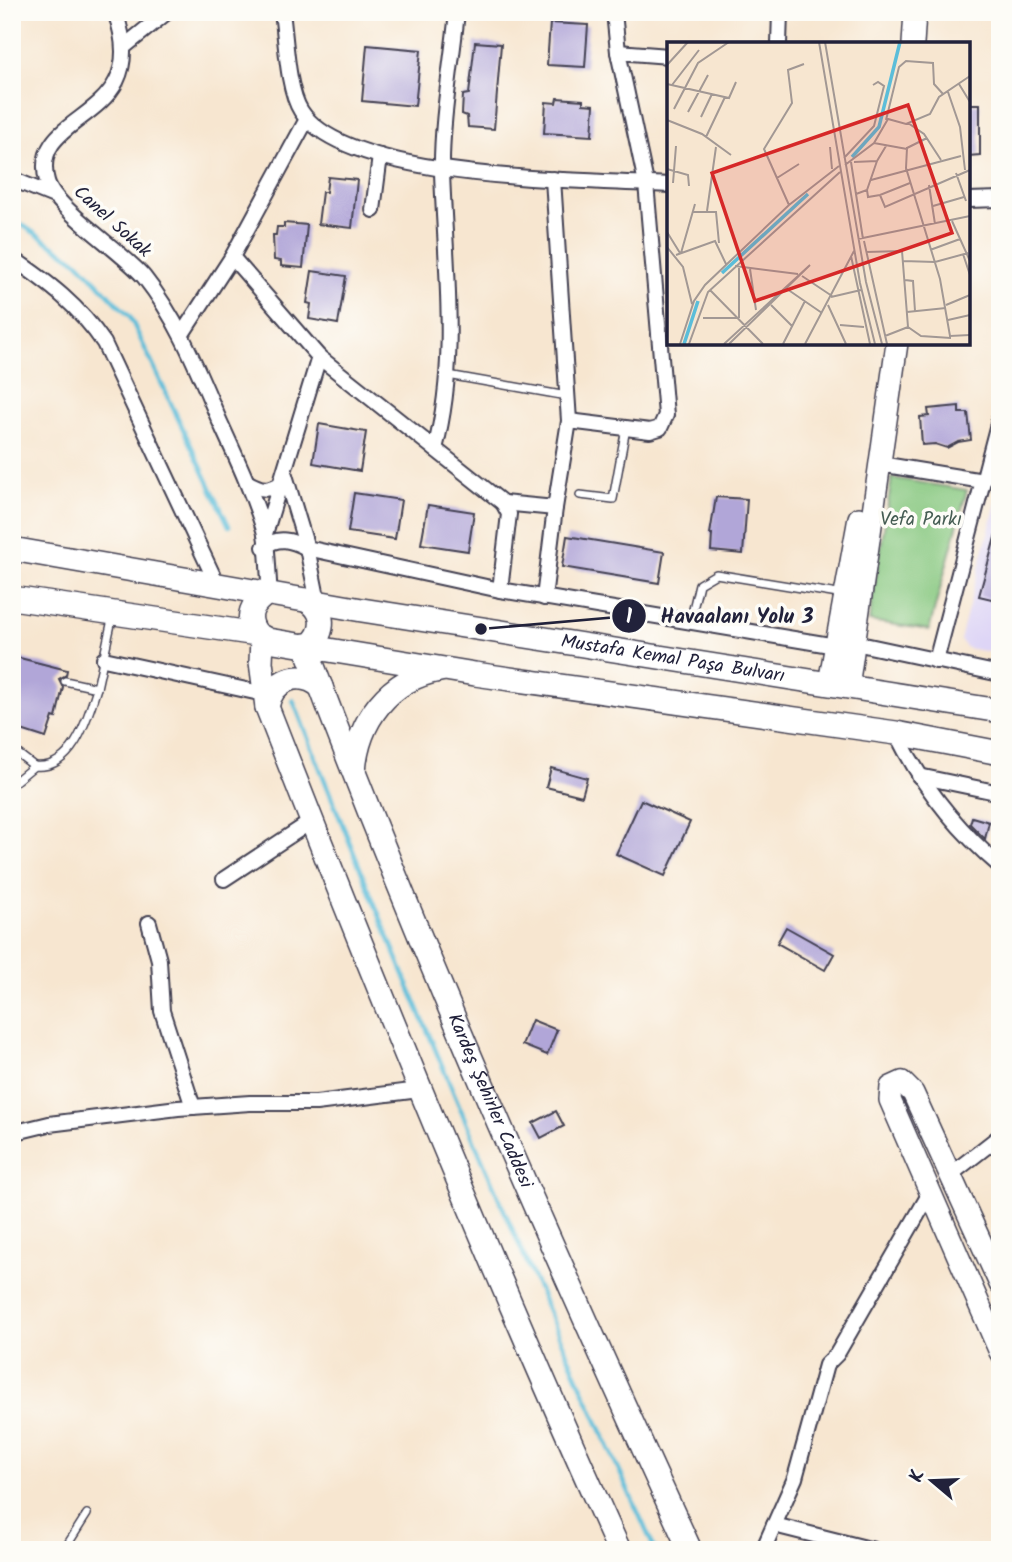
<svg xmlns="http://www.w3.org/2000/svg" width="1012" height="1562" font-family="Kalam,sans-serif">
  <rect width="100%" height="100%" fill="#fdfcf7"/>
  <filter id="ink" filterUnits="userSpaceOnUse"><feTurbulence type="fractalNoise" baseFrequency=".0143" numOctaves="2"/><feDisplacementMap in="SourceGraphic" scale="14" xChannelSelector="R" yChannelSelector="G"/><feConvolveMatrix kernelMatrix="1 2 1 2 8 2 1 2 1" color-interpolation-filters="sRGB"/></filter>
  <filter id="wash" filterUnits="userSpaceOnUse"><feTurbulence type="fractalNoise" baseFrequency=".00686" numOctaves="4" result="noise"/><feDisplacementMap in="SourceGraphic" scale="28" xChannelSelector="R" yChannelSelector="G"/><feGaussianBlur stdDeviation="1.57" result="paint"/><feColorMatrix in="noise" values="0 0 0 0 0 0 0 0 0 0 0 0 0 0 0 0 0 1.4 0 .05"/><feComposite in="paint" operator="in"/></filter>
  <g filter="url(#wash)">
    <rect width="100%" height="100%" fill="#f7e6d0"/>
    <polygon fill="#ded5f6" points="1000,488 1000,654 967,648 960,640"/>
    <polygon fill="#86c77f" stroke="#54745d" stroke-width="2" points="892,478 967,490 929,630 869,621"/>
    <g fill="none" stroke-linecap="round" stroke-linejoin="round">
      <g stroke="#5bbdd9" stroke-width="4.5">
        <polyline points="12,218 79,263 130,317 229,526"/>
        <path d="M293,700C405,987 528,1270 655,1550"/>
      </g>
    </g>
    <g id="blocks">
      <g fill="#b1a6d8">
        <polygon points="550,23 588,25 585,67 547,65"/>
        <polygon points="475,42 501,44 494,129 468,127 467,116 462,114 463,95 469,94"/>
        <polygon points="367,45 421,50 415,106 362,101"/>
        <polygon points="557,98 583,100 583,104 594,105 592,136 544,133 546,102 556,103"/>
        <polygon points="968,104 980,104 980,155 968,156"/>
        <polygon points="328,177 357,180 352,228 318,224 322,192 326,192"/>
        <polygon points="284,223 307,225 303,268 281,266 281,261 274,260 273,235 276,235 277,227 284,227"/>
        <polygon points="312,271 346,276 338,324 309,319 311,304 307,303"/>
        <polygon points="959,406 959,413 968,413 971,440 958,442 947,448 935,444 922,445 920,417 929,416 928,409"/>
        <polygon points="319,424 366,432 360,471 313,463"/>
        <polygon points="354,493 401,500 395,539 348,532"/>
        <polygon points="716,497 747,499 743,554 711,551 712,534 710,534"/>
        <polygon points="428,505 474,512 468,551 421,544"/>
        <polygon points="996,534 1000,534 1000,601 979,596"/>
        <polygon points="567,536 664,552 659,583 562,567"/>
        <polygon points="12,656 67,670 66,675 59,679 63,687 56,718 53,717 46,738 12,727"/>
        <polygon points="551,768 587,778 582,796 546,787"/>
        <polygon points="641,800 690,822 665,876 616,854"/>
        <polygon points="972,817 989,822 985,839 970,824"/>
        <polygon points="786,927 834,954 825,970 777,943"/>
        <polygon points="532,1020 557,1030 547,1055 522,1045"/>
        <polygon points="556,1111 564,1126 541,1138 533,1123"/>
      </g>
    </g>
  </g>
  <g filter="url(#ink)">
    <use href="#blocks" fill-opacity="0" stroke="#423f51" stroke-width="2"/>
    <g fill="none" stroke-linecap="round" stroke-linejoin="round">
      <defs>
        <g id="lane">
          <polyline points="448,375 567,396"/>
          <polyline points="580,495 613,499 626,428"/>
          <polyline points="690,622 699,584 716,574 844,595"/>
          <polyline points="65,681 97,688 113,615"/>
          <path d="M12,749L34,766C74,771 88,716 97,688"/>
          <polyline points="12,784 34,766"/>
          <polyline points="64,1550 87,1514"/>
        </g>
        <g id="street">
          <path d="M115,12C156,124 27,109 47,181C54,208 122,251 144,277C179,321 198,371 220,422C236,457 253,493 264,530C268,543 268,578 270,593"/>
          <path d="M282,12C286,39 287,89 301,111C348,183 588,179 669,185"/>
          <polyline points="779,44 780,12"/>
          <polyline points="125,46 167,12"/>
          <polyline points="618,52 669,56"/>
          <polyline points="12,179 54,196"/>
          <polyline points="968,200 1000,199"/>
          <polyline points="373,210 380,156"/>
          <polyline points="232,257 319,357 265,534"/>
          <path d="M12,258C49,283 79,306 104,343L216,582"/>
          <polyline points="182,334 232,257 307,119"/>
          <polyline points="319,357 503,503 509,514 500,590"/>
          <polyline points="569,421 650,431 660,428 666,415 646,183 618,52 614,12"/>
          <path d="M435,449C459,358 445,264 442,172C441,121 452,63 457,12"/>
          <polyline points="880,464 983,481"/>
          <polyline points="285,475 307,548 318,602"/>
          <path d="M247,482C261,490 269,492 283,482"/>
          <polyline points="503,503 555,508 569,421 553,179"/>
          <path d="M264,547C279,536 291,540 307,548L500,590L836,646"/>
          <polyline points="544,598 555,508"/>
          <polyline points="855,643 1000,674"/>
          <polyline points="104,659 264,694"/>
          <polyline points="936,661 1000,416"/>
          <path d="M896,733C922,786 955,828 1000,866"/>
          <polyline points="919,776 1000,793"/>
          <polyline points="224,879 312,821"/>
          <polyline points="149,923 159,960 162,1011 193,1107"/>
          <polyline points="12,1133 49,1124 178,1108 250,1103 316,1103 419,1090"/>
          <polyline points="950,1175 1000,1136"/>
          <polyline points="774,1525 874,1550"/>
          <polyline points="763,1550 795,1478 826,1365 837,1354 930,1193"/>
        </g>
        <g id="secondary">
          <polyline points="913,44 915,12"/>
          <polyline points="829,683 859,518"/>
          <polyline points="848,687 897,343"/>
          <polyline points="1000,1284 913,1093 902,1082 891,1087 890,1100 1000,1352"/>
        </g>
        <g id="primary">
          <path id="s1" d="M12,549L362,610L1000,711"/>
          <path d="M268,593C252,603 244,617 257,634L268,640L475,674L896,733L1000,753"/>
          <polyline points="12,598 257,634"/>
          <path d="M306,600C326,610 326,632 309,646"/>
          <path d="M262,638L261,662L267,707C378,991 493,1272 619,1550"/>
          <path id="s2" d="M305,645C420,952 553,1252 690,1550"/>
          <path d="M267,707C272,679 300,669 321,687"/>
          <path d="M354,771C358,721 388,679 440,670"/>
        </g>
      </defs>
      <use href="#lane" stroke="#423f51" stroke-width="10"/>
      <use href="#street" stroke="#423f51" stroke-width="18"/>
      <use href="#secondary" stroke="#423f51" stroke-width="24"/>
      <use href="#primary" stroke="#423f51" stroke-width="26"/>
      <use href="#lane" stroke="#fff" stroke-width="7"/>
      <use href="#street" stroke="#fff" stroke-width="14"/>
      <use href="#secondary" stroke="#fff" stroke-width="21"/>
      <use href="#primary" stroke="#fff" stroke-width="23"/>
    </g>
  </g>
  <g text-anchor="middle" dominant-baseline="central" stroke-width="7" stroke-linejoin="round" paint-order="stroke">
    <g font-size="19" fill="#22223b" stroke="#fdfcf7">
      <text transform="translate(112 222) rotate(42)">Canel Sokak</text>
      <text stroke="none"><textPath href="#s1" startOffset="670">Mustafa Kemal Paşa Bulvarı</textPath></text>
      <text stroke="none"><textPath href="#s2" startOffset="492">Kardeş Şehirler Caddesi</textPath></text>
    </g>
    <g font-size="19" fill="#455c53" stroke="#fdfcf7">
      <text x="921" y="520">Vefa Parkı</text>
    </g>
  </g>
  <g transform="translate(667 42)">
    <rect width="303" height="303" fill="#f7e6d0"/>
    <path fill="none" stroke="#5bbdd9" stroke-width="3.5" d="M185,115L212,85L233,0M55,231L141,152M17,302L31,259"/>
    <path fill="none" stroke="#a29894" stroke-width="2" d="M152,0L193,241L208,302M158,0L199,240L215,302M0,23L21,0M0,42L62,56L69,40M292,42L303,60M5,43L32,8M281,50L293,85L298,128M7,67L31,21L62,0M21,70L41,33M34,75L45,52M0,78L35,92L64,113M219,78L232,25L239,19L266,21L267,42L276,52M241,81L257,92L274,118M39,95L58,55M260,96L240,106L239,126L273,237L283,294L303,293M207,101L240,107M163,105L165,127M177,116L207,84L217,44L211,40L206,43M184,120L196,197M187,120L210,119L219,104M178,123L207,101L221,77L239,82L263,72L272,55L303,34M0,127L21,133L22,144M289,131L299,159M110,136L132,122M204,138L294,114M6,141L9,104M262,143L268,182M200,148L201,155L213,153L243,141M189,152L200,148L210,119M213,153L218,165L303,128M122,163L97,107L125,61L121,28L137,22M266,164L297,155M40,169L49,105M26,170H49L52,201M285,179L303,219M0,190L13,211M191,197L303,174M197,199L220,302M0,205L16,225L25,262M263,208L293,197M199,210L235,209L241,285L218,294M14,211L28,162M296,212L303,233M9,213L48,199L59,222M184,214L203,302M236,219L268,220L301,211M68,224L131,232M72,226V276M83,227L89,268M135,234L165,254M238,238L246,239L248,269M120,247L155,271M43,248L96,302M164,255L194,248M104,263L125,284M161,263L179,302M279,263L303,253M240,270L279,266M36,276H71M281,278L303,273M173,283L197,285M241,285L254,294L284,296M13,302L27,259L38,243L122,163L172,124M22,302L41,250L173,130M57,302L143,223L62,302M116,302L138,259M138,302L187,209"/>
    <path fill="#d62828" fill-opacity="0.15" stroke="#d62828" stroke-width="3.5" d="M241,63L285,191L88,259L45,131Z"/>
    <rect width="303" height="303" fill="none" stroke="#22223b" stroke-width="3.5"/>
  </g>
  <path fill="none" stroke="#22223b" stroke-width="2.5" d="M481 629L629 616"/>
  <g fill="#22223b" stroke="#fdfcf7" stroke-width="2.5">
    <circle cx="481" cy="629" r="7"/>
    <circle cx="629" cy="616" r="18"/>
  </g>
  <g font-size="21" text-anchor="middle" font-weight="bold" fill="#fff">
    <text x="629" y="623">1</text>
  </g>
  <g font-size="21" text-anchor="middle" font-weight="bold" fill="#22223b" stroke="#fdfcf7" stroke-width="7" stroke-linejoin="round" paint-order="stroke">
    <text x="737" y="623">Havaalanı Yolu 3</text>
  </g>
  <rect width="1012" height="1562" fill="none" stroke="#fdfcf7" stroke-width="42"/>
  <g transform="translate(932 1481) rotate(289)" stroke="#fdfcf7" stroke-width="5" paint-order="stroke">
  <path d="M0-5L12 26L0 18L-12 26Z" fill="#22223b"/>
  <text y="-10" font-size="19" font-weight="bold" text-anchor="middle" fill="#22223b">K</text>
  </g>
</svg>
